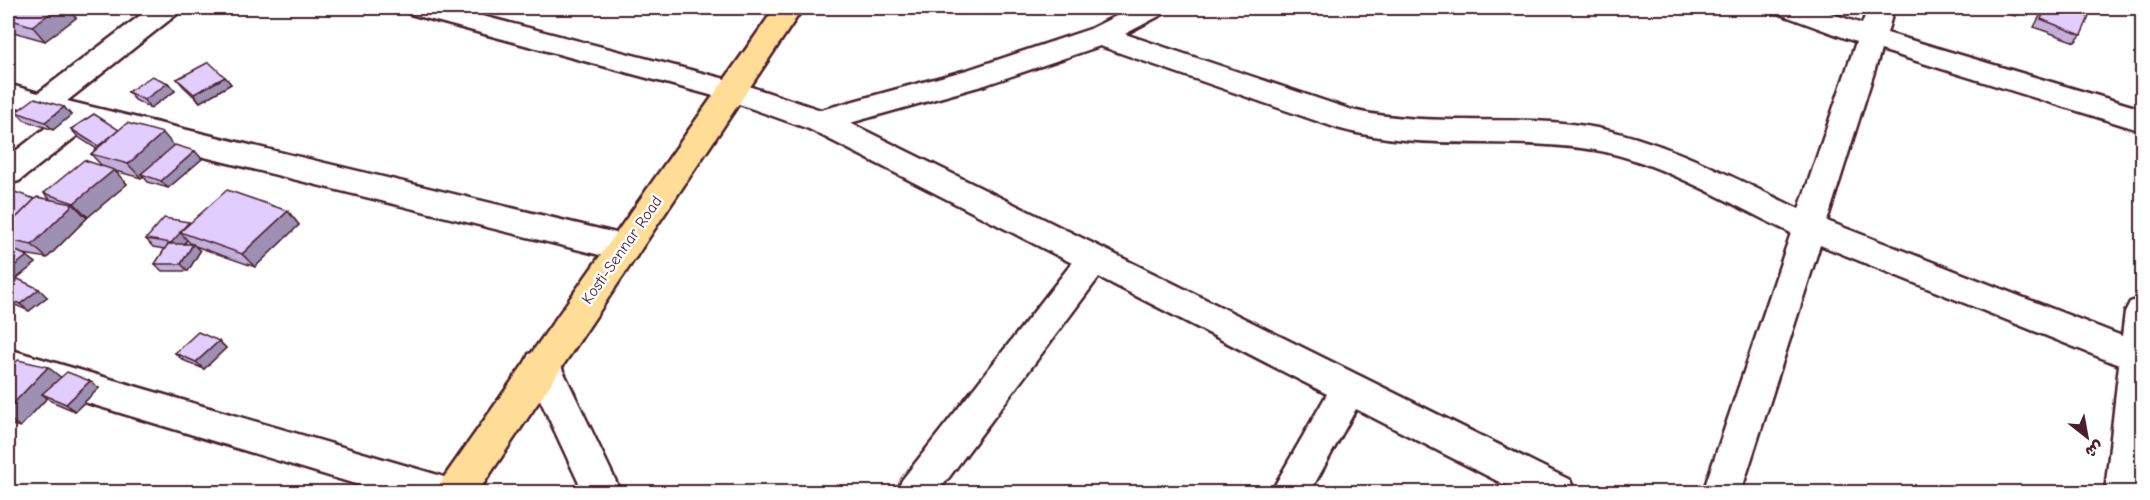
<svg xmlns="http://www.w3.org/2000/svg" width="2150" height="500" font-family="'Comic Neue','Playpen Sans Arabic',sans-serif">
  <rect width="100%" height="100%" fill="#fff"/>
  <filter id="ink" filterUnits="userSpaceOnUse"><feTurbulence type="fractalNoise" baseFrequency=".0167" numOctaves="2"/><feDisplacementMap in="SourceGraphic" scale="12" xChannelSelector="R" yChannelSelector="G"/><feConvolveMatrix kernelMatrix="1 2 1 2 8 2 1 2 1" color-interpolation-filters="sRGB"/></filter>
  <g filter="url(#ink)">
    <g fill="none" stroke-linecap="round" stroke-linejoin="round">
      <defs>
        <g id="street">
          <polygon points="150,8 181,8 177,14 67,101 624,235 636,239 640,248 636,257 624,261 87,128 19,181 8,184 8,157 57,119 8,104 8,84 38,93"/>
          <path d="M406,8H452L733,81L821,110L967,70L1090,29L1132,8H1166L1163,14L1125,34L1352,110C1433,129 1516,112 1597,128C1668,142 1734,178 1799,209L1856,42L1780,14L1776,8H1816L1862,24L1868,8H1894L1887,33L2142,109V131L1881,50L1827,221L2122,336L2125,312L2130,302L2142,298V492H2105L2119,365L1820,245L1741,492H1703L1791,233C1733,205 1657,160 1595,150C1509,136 1421,152 1337,128L1100,46L985,85L850,123L1570,480L1575,492H1519L1356,409L1310,492H1271L1327,394L1099,277L938,492H897L902,480L1072,263L809,129L725,99L410,14Z"/>
          <polygon points="8,349 438,475 452,480 457,492 382,492 8,379"/>
          <polygon points="542,350 555,354 621,492 583,492 524,365 529,354"/>
        </g>
        <polygon id="highway" points="775,8 803,8 478,492 437,492 442,480"/>
      </defs>
      <use href="#street" stroke="#4a1f2b" stroke-width="5"/>
      <use href="#highway" stroke="#4a1f2b" stroke-width="5"/>
      <use href="#street" fill="#fff" fill-rule="evenodd"/>
      <use href="#highway" fill="#ffdd96" fill-rule="evenodd"/>
    </g>
    <g fill="#c2b0da" stroke="#4a1f2b" stroke-width="1.5" fill-rule="evenodd">
      <polygon points="10,8 67,8 76,18 45,41 10,31 8,28 8,10"/>
      <polygon points="1987,8 2022,8 2015,16"/>
      <polygon points="2044,8 2065,8 2081,35 2075,42 2034,27"/>
      <polygon points="225,77 231,84 200,102 184,87 177,79"/>
      <polygon points="168,83 175,91 150,108 135,100 128,92"/>
      <polygon points="64,107 71,115 53,130 24,120 16,112"/>
      <polygon points="71,129 119,130 174,146 202,159 168,188 148,182 143,176 141,178 115,171 127,184 88,217 85,216 87,218 47,258 24,254 27,256 36,263 8,285 8,226 9,224 8,224 8,194 35,199 51,200 44,193 102,166 91,154 97,149 78,137"/>
      <path d="M288,211L299,225L255,267L195,246L200,251L188,271H162L155,264L165,249L153,247L146,239L190,223ZM187,240L191,244H184Z"/>
      <polygon points="8,287 47,297 29,311 8,302"/>
      <polygon points="219,341 226,348 204,369 183,360 175,353"/>
      <polygon points="8,370 61,377 99,388 75,411 51,401 47,398 20,427 8,424"/>
    </g>
    <g fill="#9e90b2" stroke="#4a1f2b" stroke-width="1.5">
      <polygon points="58,8 67,8 76,18 45,41 32,26"/>
      <polygon points="225,77 231,84 200,102 194,94"/>
      <polygon points="168,83 175,91 150,108 144,100"/>
      <polygon points="64,107 71,115 53,130 45,122"/>
      <polygon points="163,133 175,147 141,174 143,176 141,178 128,164"/>
      <polygon points="195,151 202,159 168,188 161,181"/>
      <polygon points="114,170 127,184 88,217 74,203"/>
      <polygon points="73,204 87,218 47,258 32,245"/>
      <polygon points="288,211 299,225 255,267 242,254"/>
      <polygon points="180,232 187,240 178,251 171,243"/>
      <polygon points="193,244 200,251 188,271 181,264"/>
      <polygon points="27,256 36,263 8,285 8,271"/>
      <polygon points="39,289 47,297 29,311 20,304"/>
      <polygon points="219,341 226,348 204,369 196,362"/>
      <polygon points="48,367 64,380 42,394 47,398 20,427 8,418 8,409"/>
      <polygon points="90,381 99,388 75,411 66,404"/>
    </g>
    <g fill="#e1cdfe" stroke="#4a1f2b" stroke-width="1.5">
      <polygon points="10,8 58,8 32,26 8,19 8,10"/>
      <polygon points="2046,8 2065,8 2089,17 2081,35 2041,19"/>
      <polygon points="209,62 225,77 194,94 177,79"/>
      <polygon points="152,76 168,83 144,100 128,92"/>
      <polygon points="35,98 64,107 45,122 16,112"/>
      <polygon points="94,114 119,130 98,146 71,129"/>
      <polygon points="127,123 163,133 128,164 91,154"/>
      <polygon points="175,145 195,151 161,181 141,174"/>
      <polygon points="84,160 114,170 74,203 44,193"/>
      <polygon points="227,190 288,211 242,254 180,232"/>
      <polygon points="12,191 35,199 13,221 8,219 8,194"/>
      <polygon points="37,197 73,204 32,245 8,240 8,226"/>
      <polygon points="164,218 189,222 180,232 181,232 171,243 146,239"/>
      <polygon points="168,244 193,244 181,264 155,264"/>
      <polygon points="8,247 27,256 8,271"/>
      <polygon points="18,279 39,289 20,304 8,298 8,287"/>
      <polygon points="198,332 219,341 196,362 175,353"/>
      <polygon points="18,360 48,367 8,409 8,370"/>
      <polygon points="67,372 90,381 66,404 42,394"/>
    </g>
  </g>
  <g text-anchor="middle" dominant-baseline="central" stroke-width="5" stroke-linejoin="round" paint-order="stroke">
    <g font-size="16" fill="#4a1f2b" stroke="#fff">
      <text transform="translate(622 250) rotate(-55)">Kosti-Sennar Road</text>
    </g>
  </g>
  <rect width="2150" height="500" fill="none" stroke="#fff" stroke-width="30"/>
  <rect x="15" y="15" width="2120" height="470" fill="none" stroke="#4a1f2b" stroke-width="2" filter="url(#ink)"/>
  <g transform="translate(2087 437) rotate(149)" stroke="#ffffff" stroke-width="4.5" paint-order="stroke">
  <path d="M0-4.5L10 22L0 15L-10 22Z" fill="#4a1f2b"/>
  <text y="-9" font-size="16" font-weight="bold" text-anchor="middle" fill="#4a1f2b">ش</text>
  </g>
</svg>
